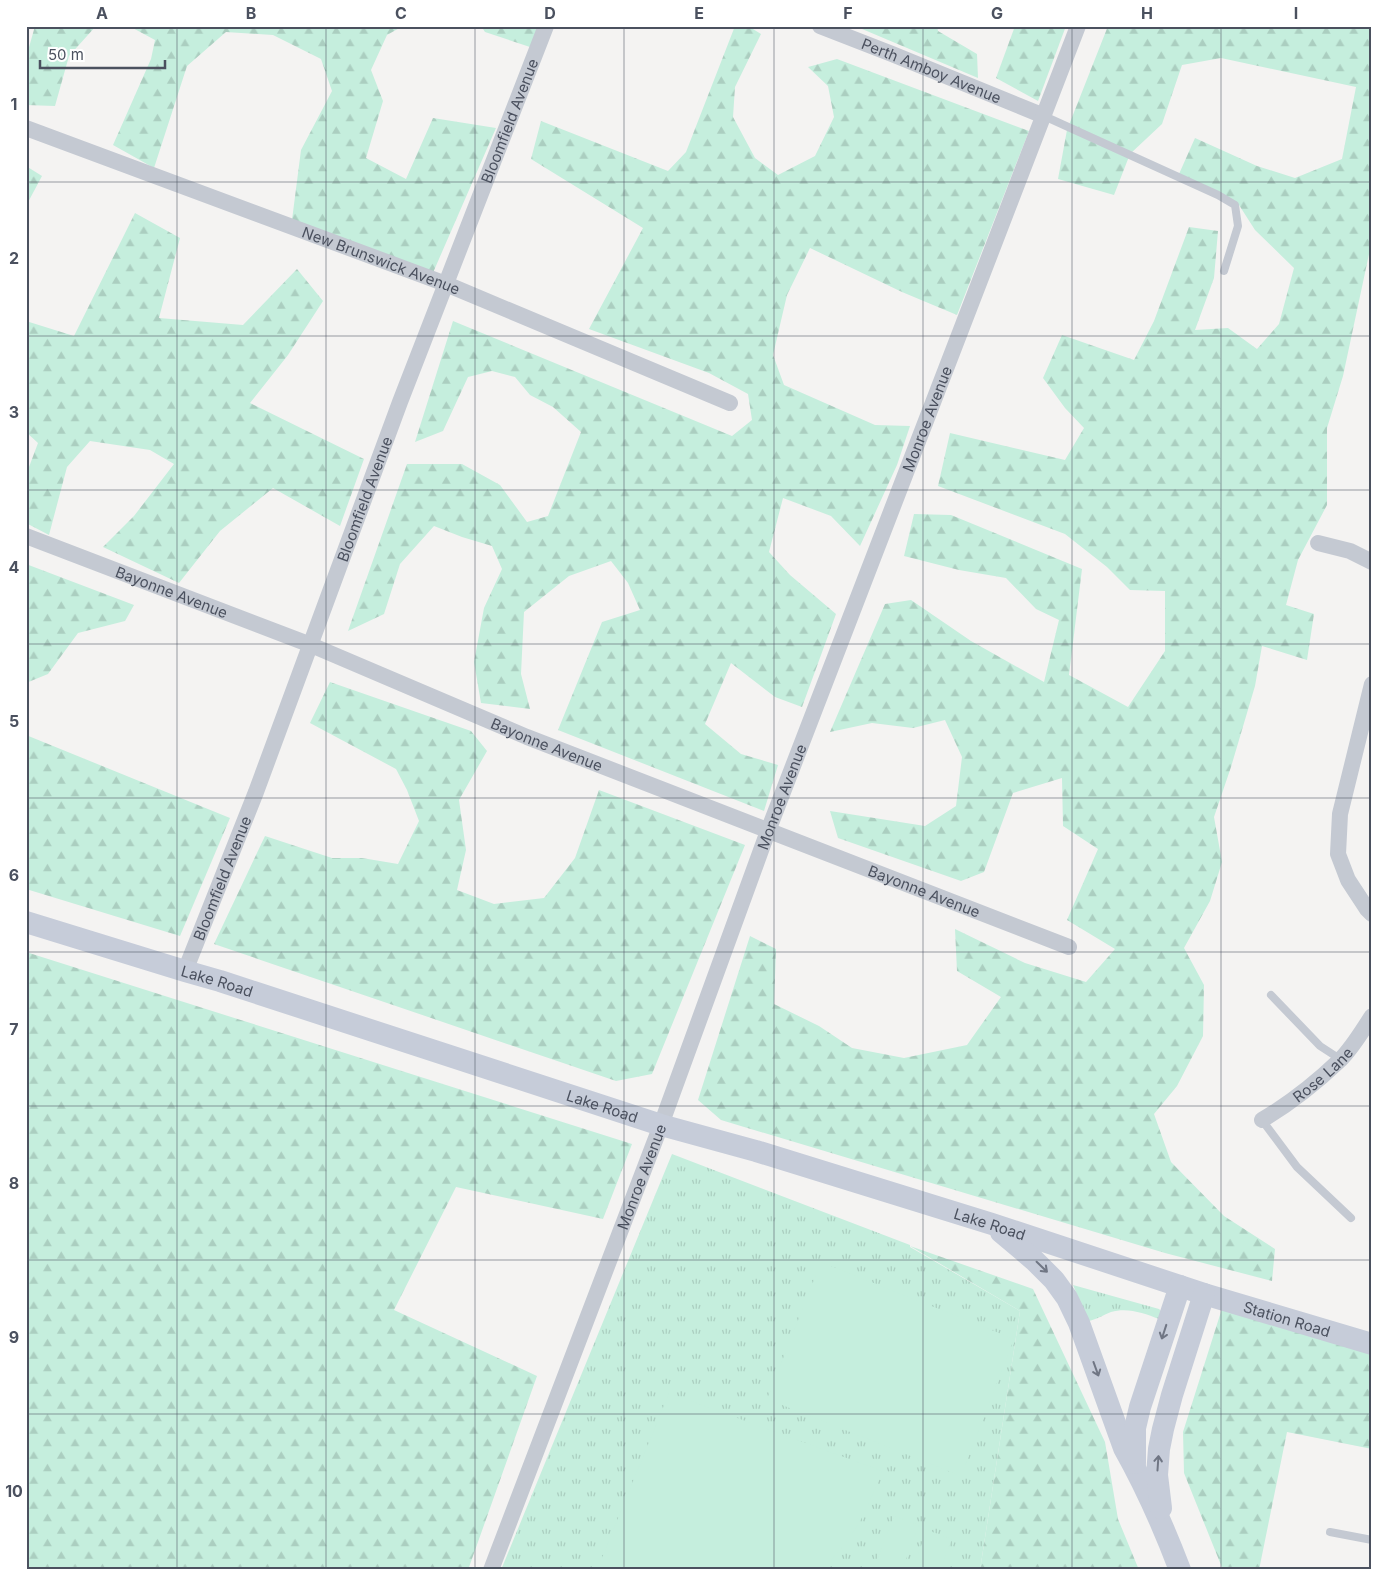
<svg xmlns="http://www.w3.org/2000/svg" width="1398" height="1596" font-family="Inter,sans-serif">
  <defs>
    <pattern id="grass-tufts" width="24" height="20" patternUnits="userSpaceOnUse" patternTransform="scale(1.25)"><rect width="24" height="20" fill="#c5eedd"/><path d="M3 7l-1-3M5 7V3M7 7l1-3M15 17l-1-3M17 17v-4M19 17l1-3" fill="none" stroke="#abcec0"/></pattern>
    <pattern id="forest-firs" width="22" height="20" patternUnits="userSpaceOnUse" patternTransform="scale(1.25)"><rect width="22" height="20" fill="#c5eedd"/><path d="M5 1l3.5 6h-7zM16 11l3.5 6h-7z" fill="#abcec0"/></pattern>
  </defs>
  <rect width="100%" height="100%" fill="#f4f3f2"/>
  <g fill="url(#grass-tufts)">
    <polygon points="672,1154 910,1245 910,1247 1020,1311 980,1570 501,1570"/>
    <path d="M1073,1285L1159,1309L1161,1311L1159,1319C1144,1313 1127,1307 1111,1312C1103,1315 1096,1320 1088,1321Z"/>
  </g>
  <g fill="url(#forest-firs)">
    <polygon points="35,26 96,26 69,56 55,106 26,105 26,58"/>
    <polygon points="129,26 403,26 387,35 371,70 383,101 366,158 406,179 433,118 496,128 432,275 292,220 301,150 332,91 321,59 273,35 226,32 187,66 154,168 113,145 151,59 155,40"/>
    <polygon points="481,26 538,26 533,48 485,32"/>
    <polygon points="735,26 748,26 761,34 735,87 733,117 755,158 778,175 815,156 834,117 828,86 808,67 837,59 1029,131 957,315 902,292 810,248 787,295 773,355 784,385 875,425 910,426 897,465 860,546 831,516 783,498 769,552 790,575 836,614 802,707 775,697 731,663 705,724 741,754 778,765 764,811 558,730 602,622 640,610 628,583 611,561 569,576 524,612 521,674 530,709 481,703 474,662 484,608 502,569 492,546 462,537 434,526 400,564 384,614 348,631 407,464 462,464 500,485 527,522 548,516 581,432 553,407 530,395 515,377 492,371 468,377 443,431 415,442 453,321 732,436 752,420 748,394 709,373 589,329 643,228 531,159 541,121 668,171 686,152"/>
    <polygon points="855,26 937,26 938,31 977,54 978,78"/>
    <polygon points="1015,26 1066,26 1038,101 996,78"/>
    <polygon points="1108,26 1372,26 1372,240 1343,376 1327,428 1327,505 1298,560 1286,605 1314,614 1307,660 1262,646 1255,686 1231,767 1214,817 1222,862 1210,901 1184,948 1204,985 1203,1036 1177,1086 1154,1114 1171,1162 1224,1216 1275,1249 1272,1281 1165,1253 721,1120 698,1100 750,936 776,949 774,1004 819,1026 852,1048 904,1058 967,1045 1001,997 957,971 955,929 1025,963 1086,982 1115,949 1067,920 1098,849 1063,826 1062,778 1013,793 984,872 961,881 838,838 830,811 925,826 956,806 962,757 945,720 913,728 872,723 830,732 885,604 911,600 971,641 1044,682 1059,620 1036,609 1006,578 959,570 904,556 914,514 951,515 1082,569 1069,675 1128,707 1165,651 1165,591 1130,590 1107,567 1065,534 938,486 950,433 1065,460 1084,428 1065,408 1043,378 1062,335 1134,360 1154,321 1189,227 1218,231 1214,278 1195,330 1228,328 1257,349 1279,324 1294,268 1255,230 1239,205 1179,174 1195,138 1257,166 1295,178 1342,159 1356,87 1221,58 1182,65 1162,124 1130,154 1114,195 1058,179 1067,130"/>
    <polygon points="26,166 42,176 26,206"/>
    <polygon points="135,213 180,238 159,318 243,325 297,269 323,301 288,355 250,403 364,459 340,526 273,488 220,531 179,583 103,547 134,516 174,464 150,450 90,441 67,467 49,535 26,523 26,475 38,443 26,432 26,321 74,336"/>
    <polygon points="26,564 134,605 125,621 78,633 48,674 26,683"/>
    <polygon points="330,682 471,731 487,751 459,800 466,850 457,890 494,904 544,898 575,858 599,790 745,845 652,1074 616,1081 214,944 265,836 332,858 362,858 398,864 419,821 407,790 396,769 310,723"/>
    <polygon points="26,735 230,818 180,936 26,889"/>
    <polygon points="26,952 632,1144 603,1219 456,1187 394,1310 537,1376 468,1570 26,1570"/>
    <polygon points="910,1246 1033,1289 1105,1442 1118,1519 1139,1570 980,1570 1020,1311"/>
    <polygon points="1225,1299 1372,1343 1372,1449 1287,1432 1259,1570 1223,1570 1184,1473 1183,1432"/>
  </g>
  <g fill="#c5eedd">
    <polygon points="821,1262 1014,1339 961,1476 767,1399"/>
    <path d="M669,1393L882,1471C866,1514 854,1539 820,1570H597Z"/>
    <polygon points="894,1516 919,1525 902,1570 873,1570"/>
    <polygon points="927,1530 952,1539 940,1570 912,1570"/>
  </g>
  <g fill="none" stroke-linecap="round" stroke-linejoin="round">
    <g stroke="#c4c9d2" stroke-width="8">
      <polyline points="1044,116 1218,195 1235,205 1238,226 1224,271"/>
      <polyline points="1271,995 1320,1046 1340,1059"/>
      <polyline points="1262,1120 1297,1167 1351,1218"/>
      <polyline points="1330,1532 1372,1540"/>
    </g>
    <g stroke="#c4c9d2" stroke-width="16">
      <path id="s1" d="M820,26L892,54L1044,116"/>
      <path id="s2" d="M26,128L446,284L730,403"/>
      <path id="s3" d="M26,536L311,645L527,737L1069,947"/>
      <polyline points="1318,543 1350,551 1372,562"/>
      <polyline points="1372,684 1340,814 1338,854 1348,880 1367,909 1372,914"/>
      <path id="s4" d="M185,971L256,792L400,402L546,26"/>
      <path id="s5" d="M1262,1120C1289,1104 1317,1082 1340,1060C1353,1047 1362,1031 1372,1016"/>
      <path id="s6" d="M491,1570L661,1125L768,831L1078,26"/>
    </g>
    <g stroke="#c6ccd9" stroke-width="22">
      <path id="s7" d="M26,922L185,971L220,981L661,1125L756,1151L992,1224L1204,1294L1372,1344"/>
      <path d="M1001,1232L1034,1260L1054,1280L1067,1298L1079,1323L1124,1448C1146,1487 1164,1528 1180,1570"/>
      <polyline points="1135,1463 1135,1428 1140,1407 1180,1286"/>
      <polyline points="1161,1508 1157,1475 1159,1449 1163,1429 1172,1395 1204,1294"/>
    </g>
  </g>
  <defs><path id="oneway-shaft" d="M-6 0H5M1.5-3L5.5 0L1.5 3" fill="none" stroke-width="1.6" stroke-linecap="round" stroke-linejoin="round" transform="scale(1.25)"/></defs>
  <g stroke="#707684">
    <use href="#oneway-shaft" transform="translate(1042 1267) rotate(44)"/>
    <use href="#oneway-shaft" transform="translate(1164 1332) rotate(108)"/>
    <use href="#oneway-shaft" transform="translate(1096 1369) rotate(70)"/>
    <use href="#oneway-shaft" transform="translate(1158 1463) rotate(-86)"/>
  </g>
  <path fill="none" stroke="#4b515f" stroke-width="1" stroke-opacity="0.55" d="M177,26V1570M326,26V1570M475,26V1570M624,26V1570M774,26V1570M923,26V1570M1072,26V1570M1221,26V1570M26,182H1372M26,336H1372M26,490H1372M26,644H1372M26,798H1372M26,952H1372M26,1106H1372M26,1260H1372M26,1414H1372"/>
  <g text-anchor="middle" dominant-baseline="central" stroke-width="4.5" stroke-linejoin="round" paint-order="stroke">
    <g font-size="15" fill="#4b515f" stroke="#fff">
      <text stroke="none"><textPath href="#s1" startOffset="120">Perth Amboy Avenue</textPath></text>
      <text stroke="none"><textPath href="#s4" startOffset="910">Bloomfield Avenue</textPath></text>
      <text stroke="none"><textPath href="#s2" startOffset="379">New Brunswick Avenue</textPath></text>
      <text stroke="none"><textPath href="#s6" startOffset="1231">Monroe Avenue</textPath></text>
      <text stroke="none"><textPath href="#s4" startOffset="505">Bloomfield Avenue</textPath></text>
      <text stroke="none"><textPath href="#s3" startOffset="156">Bayonne Avenue</textPath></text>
      <text stroke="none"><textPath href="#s3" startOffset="561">Bayonne Avenue</textPath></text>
      <text stroke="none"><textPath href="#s6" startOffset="826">Monroe Avenue</textPath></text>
      <text stroke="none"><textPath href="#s4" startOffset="100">Bloomfield Avenue</textPath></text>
      <text stroke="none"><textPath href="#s3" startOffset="966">Bayonne Avenue</textPath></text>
      <text stroke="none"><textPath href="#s7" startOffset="200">Lake Road</textPath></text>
      <text stroke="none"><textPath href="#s5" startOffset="76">Rose Lane</textPath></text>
      <text stroke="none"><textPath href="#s7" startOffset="605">Lake Road</textPath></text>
      <text stroke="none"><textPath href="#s6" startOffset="421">Monroe Avenue</textPath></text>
      <text stroke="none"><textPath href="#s7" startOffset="1010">Lake Road</textPath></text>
      <text stroke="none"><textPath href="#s7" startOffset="1322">Station Road</textPath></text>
    </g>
  </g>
  <rect width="1398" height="1596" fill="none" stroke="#ffffff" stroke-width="55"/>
  <path d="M40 60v8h125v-8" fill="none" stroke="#4b515f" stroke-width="2.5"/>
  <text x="48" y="60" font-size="15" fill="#4b515f" stroke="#ffffff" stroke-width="4" paint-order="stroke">50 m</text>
  <rect x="28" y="28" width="1342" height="1540" fill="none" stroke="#4b515f" stroke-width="2"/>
  <g font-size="16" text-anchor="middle" font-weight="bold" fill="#4b515f">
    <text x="102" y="19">A</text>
    <text x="251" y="19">B</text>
    <text x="401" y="19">C</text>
    <text x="550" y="19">D</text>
    <text x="699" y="19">E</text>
    <text x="848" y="19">F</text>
    <text x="997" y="19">G</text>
    <text x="1147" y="19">H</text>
    <text x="1296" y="19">I</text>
    <text x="14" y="110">1</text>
    <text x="14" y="264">2</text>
    <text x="14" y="418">3</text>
    <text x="14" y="573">4</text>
    <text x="14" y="727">5</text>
    <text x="14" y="881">6</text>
    <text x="14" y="1035">7</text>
    <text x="14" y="1189">8</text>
    <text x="14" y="1343">9</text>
    <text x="14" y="1497">10</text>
  </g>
</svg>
